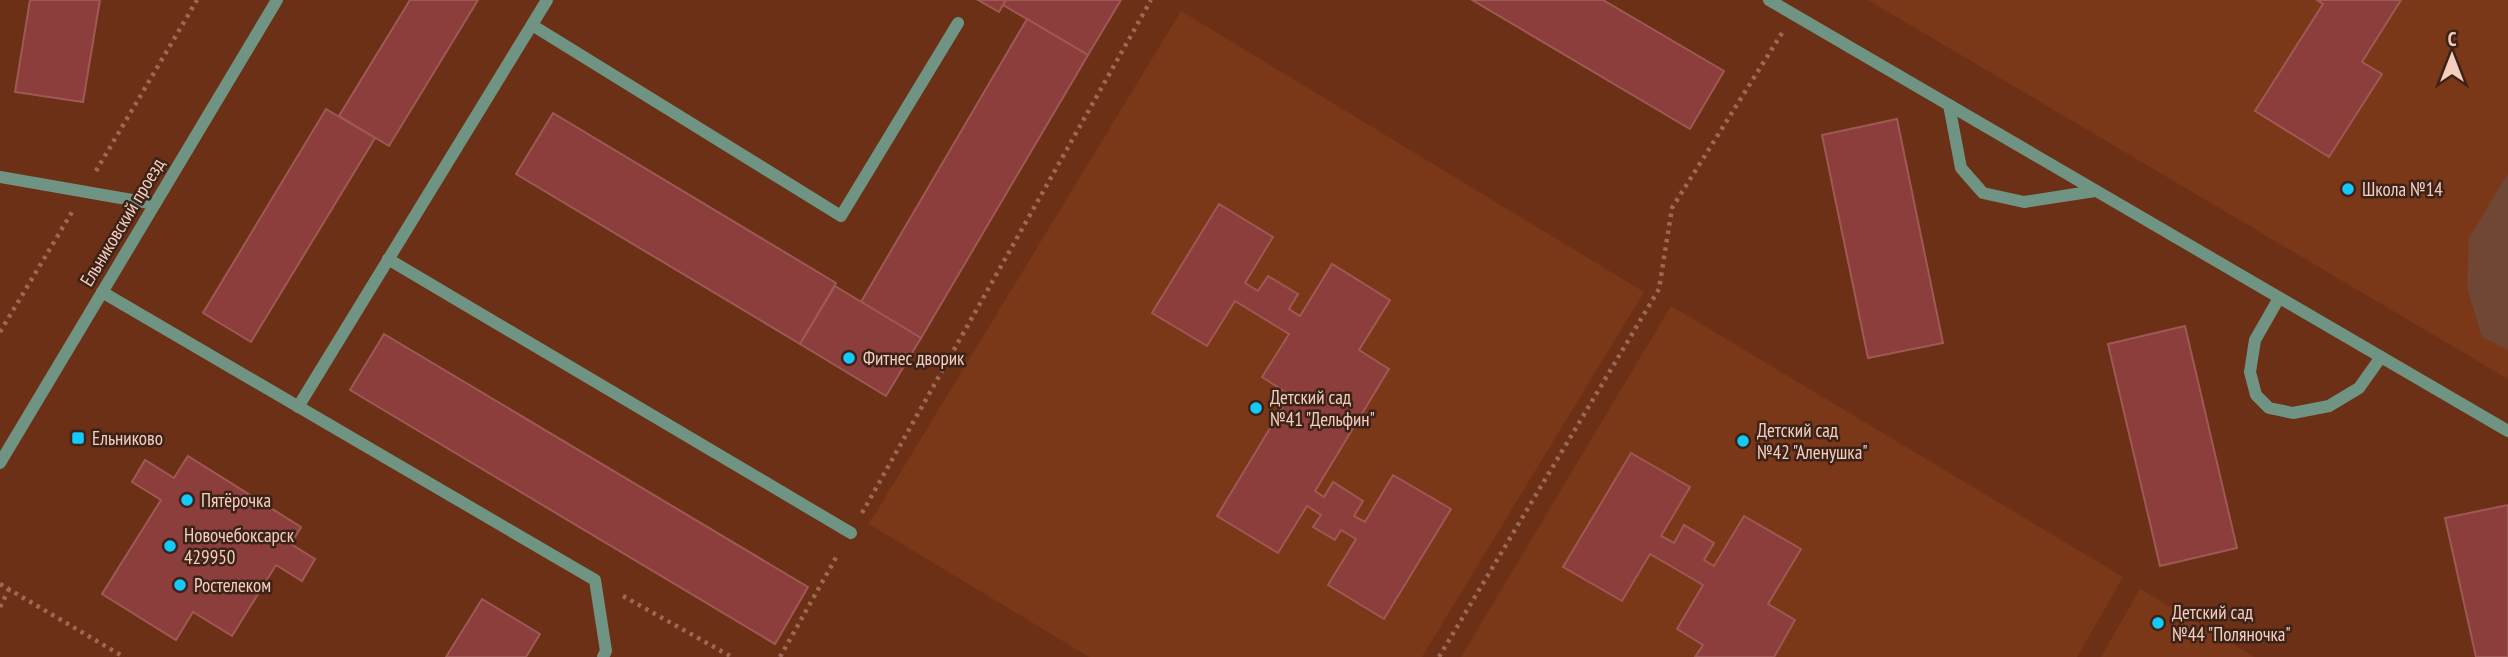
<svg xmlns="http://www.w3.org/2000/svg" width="2508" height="657" font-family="'PT Sans Narrow',sans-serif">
  <rect width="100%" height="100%" fill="#6b3015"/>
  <g fill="#7b3818">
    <polygon points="1868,0 2508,0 2508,379"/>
    <polygon points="1181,11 1644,292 1422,657 1089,657 869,524"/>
    <polygon points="1671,306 2123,577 2077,657 1461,657"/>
    <polygon points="2140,589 2254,657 2101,657"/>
  </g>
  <polygon fill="#704634" points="2508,173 2508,350 2482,337 2467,288 2469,238"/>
  <g fill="#8c3e3c" stroke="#9f5955" stroke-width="2">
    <polygon points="30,0 100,0 83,102 15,92"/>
    <polygon points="410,0 478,0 389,146 339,116"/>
    <polygon points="978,0 1006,0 999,12"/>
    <polygon points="1006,0 1121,0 1088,55 1003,5"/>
    <polygon points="1472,0 1603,0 1724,71 1690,129"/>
    <polygon points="2317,0 2401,0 2362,62 2382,74 2329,157 2255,111 2323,4"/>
    <polygon points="1027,19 1088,55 921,338 861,302"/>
    <polygon points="326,109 375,138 251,342 203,313"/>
    <polygon points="553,113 836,283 800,344 516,174"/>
    <polygon points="1897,119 1943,343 1868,358 1822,135"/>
    <polygon points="1219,204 1273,237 1245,283 1258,291 1268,276 1298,294 1289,309 1300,316 1332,264 1390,300 1359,350 1389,369 1315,491 1324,497 1333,482 1363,501 1354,516 1365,522 1393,475 1451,509 1384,619 1328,585 1356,539 1341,530 1335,540 1313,527 1321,515 1307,506 1278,553 1217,516 1290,395 1262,377 1289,334 1235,301 1207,346 1152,313"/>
    <polygon points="835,286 921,338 886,396 800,344"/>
    <polygon points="2185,326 2237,548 2160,566 2108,344"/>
    <polygon points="384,334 808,587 775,644 350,390"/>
    <polygon points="1631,453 1690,487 1661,536 1674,543 1684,525 1714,543 1704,560 1714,566 1744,516 1801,549 1768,604 1795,620 1774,657 1695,657 1703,645 1677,629 1703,585 1650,554 1622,601 1563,567"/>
    <polygon points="188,456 301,527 291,544 315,559 302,581 276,565 232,636 193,612 176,640 102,594 161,500 132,482 145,460 174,478"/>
    <polygon points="2508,505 2508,657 2476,657 2445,518"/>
    <polygon points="482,599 540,634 526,657 446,657"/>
  </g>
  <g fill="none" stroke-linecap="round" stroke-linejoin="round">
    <g stroke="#9c6953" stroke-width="4.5" stroke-dasharray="3.5 5" stroke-linecap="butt">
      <polyline points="96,171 197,0"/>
      <polyline points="0,332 72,212"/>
      <polyline points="862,513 1151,0"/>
      <polyline points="0,584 124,657"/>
      <polyline points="623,596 732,657"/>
      <polyline points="0,607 9,589"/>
      <polyline points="780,657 838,554"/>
      <polyline points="1439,657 1659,289 1672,208 1782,33"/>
    </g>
    <g stroke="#709483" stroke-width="12">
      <polyline points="1769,0 2508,431"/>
      <polyline points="532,25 841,216 958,23"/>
      <polyline points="1949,105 1961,168 1983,193 2024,202 2095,191"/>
      <polyline points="0,177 155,204"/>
      <polyline points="388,259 851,533"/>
      <polyline points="102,292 595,580 606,651 603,657"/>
      <polyline points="2279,298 2255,340 2250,372 2256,395 2269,408 2293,413 2329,406 2359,388 2381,357"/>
      <polyline points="298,407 547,0"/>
      <polyline points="0,463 277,0"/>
    </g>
  </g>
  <g fill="#12cafb" stroke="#3d2217" stroke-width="2.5">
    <circle cx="2348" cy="189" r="7"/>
    <circle cx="849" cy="358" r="7"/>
    <circle cx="1256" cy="408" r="7"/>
    <rect x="71" y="431" width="14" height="14" rx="3.5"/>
    <circle cx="1743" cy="441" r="7"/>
    <circle cx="187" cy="500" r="7"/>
    <circle cx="170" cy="546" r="7"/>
    <circle cx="180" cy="585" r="7"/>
    <circle cx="2158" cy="623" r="7"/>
  </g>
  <g text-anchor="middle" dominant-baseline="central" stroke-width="5" stroke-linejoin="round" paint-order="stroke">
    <g font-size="19" fill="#f4cfc0" stroke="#3d2217" text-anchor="start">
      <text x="2362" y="189">Школа №14</text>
      <text x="863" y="358">Фитнес дворик</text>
      <text x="1270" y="397">Детский сад<tspan x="1270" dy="22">№41 "Дельфин"</tspan></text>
      <text x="1757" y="430">Детский сад<tspan x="1757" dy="22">№42 "Аленушка"</tspan></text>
      <text x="92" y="438">Ельниково</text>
      <text x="201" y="500">Пятёрочка</text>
      <text x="184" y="535">Новочебоксарск<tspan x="184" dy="22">429950</tspan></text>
      <text x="194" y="585">Ростелеком</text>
      <text x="2172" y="612">Детский сад<tspan x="2172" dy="22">№44 "Поляночка"</tspan></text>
    </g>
    <g font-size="19" fill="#f4cfc0" stroke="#3d2217">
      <text transform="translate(122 222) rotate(-59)">Ельниковский проезд</text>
    </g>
  </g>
  <g transform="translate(2452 56)" stroke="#3d2217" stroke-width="5" paint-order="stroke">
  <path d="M0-5L12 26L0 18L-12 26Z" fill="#f4cfc0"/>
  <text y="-10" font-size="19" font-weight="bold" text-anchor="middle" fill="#f4cfc0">С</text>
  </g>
</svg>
